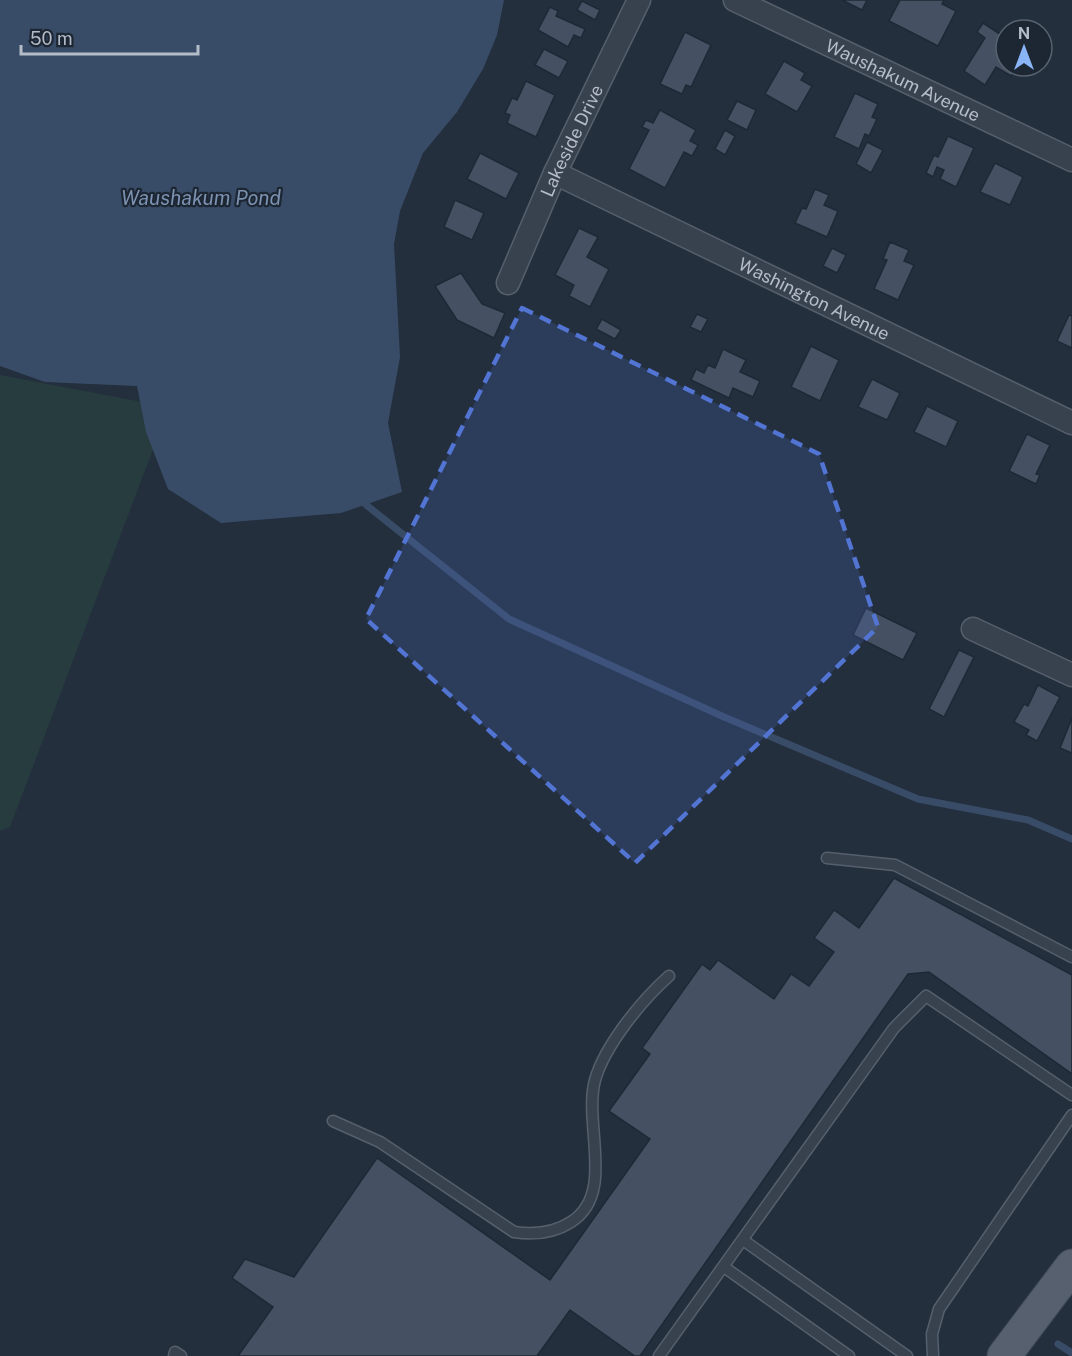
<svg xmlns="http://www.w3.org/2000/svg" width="1072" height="1356" font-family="'Public Sans',sans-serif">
  <rect width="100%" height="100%" fill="#242f3e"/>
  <polygon fill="#263c3f" points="0,375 169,407 10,827 0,831"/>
  <polygon fill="#394c67" points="0,0 504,0 497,35 483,69 457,112 423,153 400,211 394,244 400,357 388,423 402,492 341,513 221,523 168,489 146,432 137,386 45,382 0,366"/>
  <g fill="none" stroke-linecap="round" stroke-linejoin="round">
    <g stroke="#394c67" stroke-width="7">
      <polyline points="360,500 509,619 724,717 918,799 1028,820 1072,839"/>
      <polyline points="1058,1344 1072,1353"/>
    </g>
  </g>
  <g fill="#455162" stroke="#1f2835" stroke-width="1.5">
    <polygon points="842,0 867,0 862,10"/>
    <polygon points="900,0 944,0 942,4 956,11 938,46 889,21"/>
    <polygon points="582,1 600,10 595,20 577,10"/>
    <polygon points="550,7 558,11 556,16 585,29 581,38 574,35 568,47 538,30"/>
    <polygon points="983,23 1006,38 1006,66 1018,66 1011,76 996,67 985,85 964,71 985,38 977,32"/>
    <polygon points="685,32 711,45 691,87 686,85 682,94 660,84"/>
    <polygon points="544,49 568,61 559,78 535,65"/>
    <polygon points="784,61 805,73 801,80 812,86 797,112 765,94"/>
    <polygon points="526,81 555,95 536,137 507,123 510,115 505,113 512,98 517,100"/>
    <polygon points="855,93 878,104 872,117 877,119 869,136 865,134 859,149 834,137"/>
    <polygon points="737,101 756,110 747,130 727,120"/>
    <polygon points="660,110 696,130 690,141 698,145 692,156 684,152 665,188 629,169 649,130 642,127 646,120 653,123"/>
    <polygon points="725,130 735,136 725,155 715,149"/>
    <polygon points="948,136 974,148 956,187 940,179 944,170 937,167 933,177 926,173 934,155 938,157"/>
    <polygon points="867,142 883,150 871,173 856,164"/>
    <polygon points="480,153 519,173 506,199 467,179"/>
    <polygon points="995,163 1023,177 1010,205 980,192"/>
    <polygon points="815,189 829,195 824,205 838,211 827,237 795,223 802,208 806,209"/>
    <polygon points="455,200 484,213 472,240 444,227"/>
    <polygon points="579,228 598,237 587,257 609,269 590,307 569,296 574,285 555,275"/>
    <polygon points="890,242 909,250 904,261 914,265 898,300 874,289 887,260 883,259"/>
    <polygon points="832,248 846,255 837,273 823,266"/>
    <polygon points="461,273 482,304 505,313 494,338 457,320 435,286"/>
    <polygon points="697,314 708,319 701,332 690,327"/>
    <polygon points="1069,315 1072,316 1072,348 1057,341"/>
    <polygon points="602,319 621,330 615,339 596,329"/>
    <polygon points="811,346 839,360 820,401 791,387"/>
    <polygon points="723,349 746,360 740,372 760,381 753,397 733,388 729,398 691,380 696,369 704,373 708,365 715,368"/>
    <polygon points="872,379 900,393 887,420 858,407"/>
    <polygon points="927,406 958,421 946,447 914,432"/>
    <polygon points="1027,434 1050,445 1036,474 1040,475 1036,484 1009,471"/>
    <polygon points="866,608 917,633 903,660 853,635"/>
    <polygon points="959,650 974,657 944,717 929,709"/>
    <polygon points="1038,685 1060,697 1037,741 1026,735 1029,730 1014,722 1024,704 1028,706"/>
    <polygon points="1072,718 1072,753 1060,748"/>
    <polygon points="894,878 1072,975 1072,1074 929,972 908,974 640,1356 635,1356 570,1310 537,1356 238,1356 273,1307 232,1278 245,1259 294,1277 377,1158 550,1280 650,1139 609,1111 650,1054 642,1048 702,964 710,970 718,960 774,999 791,974 809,986 834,952 814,938 834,910 859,928"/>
  </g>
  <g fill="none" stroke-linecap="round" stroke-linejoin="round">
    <defs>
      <g id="lane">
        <polyline points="827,858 895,865 1072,957"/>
        <path d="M333,1121L380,1142L514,1232C534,1235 554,1233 571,1222C616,1194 583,1124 595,1080C605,1045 642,1000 669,976"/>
        <polyline points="743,1240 907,1356"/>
        <polyline points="724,1267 849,1356"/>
        <polyline points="174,1356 175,1352 181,1356"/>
        <polyline points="659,1356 894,1028 926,996 1072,1095"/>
        <polyline points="933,1356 932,1334 939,1309 1072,1115"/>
      </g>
      <g id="street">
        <path id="s1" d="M735,0L1072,160"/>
        <path id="s2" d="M555,173L1072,423"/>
        <path id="s3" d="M508,283L555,173L639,0"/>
        <polyline points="973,629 1072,675"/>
      </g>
      <polyline id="primary" points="1004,1356 1072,1266"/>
    </defs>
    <use href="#lane" stroke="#565f6c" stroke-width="13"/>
    <use href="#street" stroke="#565f6c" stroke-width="25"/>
    <use href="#primary" stroke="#414a57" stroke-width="35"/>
    <use href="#lane" stroke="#38414e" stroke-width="10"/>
    <use href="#street" stroke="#38414e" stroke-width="22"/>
    <use href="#primary" stroke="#56606e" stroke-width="33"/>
  </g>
  <path fill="#5274d3" fill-opacity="0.2" stroke="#5274d3" stroke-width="4.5" stroke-dasharray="12 8" stroke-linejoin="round" d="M522,308L819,454L878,627L635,863L366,619Z"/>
  <g text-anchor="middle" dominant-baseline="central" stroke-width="4.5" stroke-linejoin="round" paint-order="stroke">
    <g font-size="18" fill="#b4bcc9" stroke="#1d2633">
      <text stroke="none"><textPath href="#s1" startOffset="186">Waushakum Avenue</textPath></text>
      <text stroke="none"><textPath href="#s3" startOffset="156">Lakeside Drive</textPath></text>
      <text stroke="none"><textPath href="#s2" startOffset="288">Washington Avenue</textPath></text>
    </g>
    <g font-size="20" font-style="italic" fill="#7c92b1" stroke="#1d2633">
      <text x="201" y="198">Waushakum Pond</text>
    </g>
  </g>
  <g transform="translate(1024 48)"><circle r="28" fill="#1d2633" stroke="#59626f" stroke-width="1.5"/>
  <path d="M0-4.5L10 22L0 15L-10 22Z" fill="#8ab4f8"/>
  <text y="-9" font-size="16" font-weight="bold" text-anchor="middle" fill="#b4bcc9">N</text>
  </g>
  <path d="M21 45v9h177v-9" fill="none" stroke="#b4bcc9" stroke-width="3"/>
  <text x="30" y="45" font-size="18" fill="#b4bcc9" stroke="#1d2633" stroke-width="4.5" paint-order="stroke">50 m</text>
</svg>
